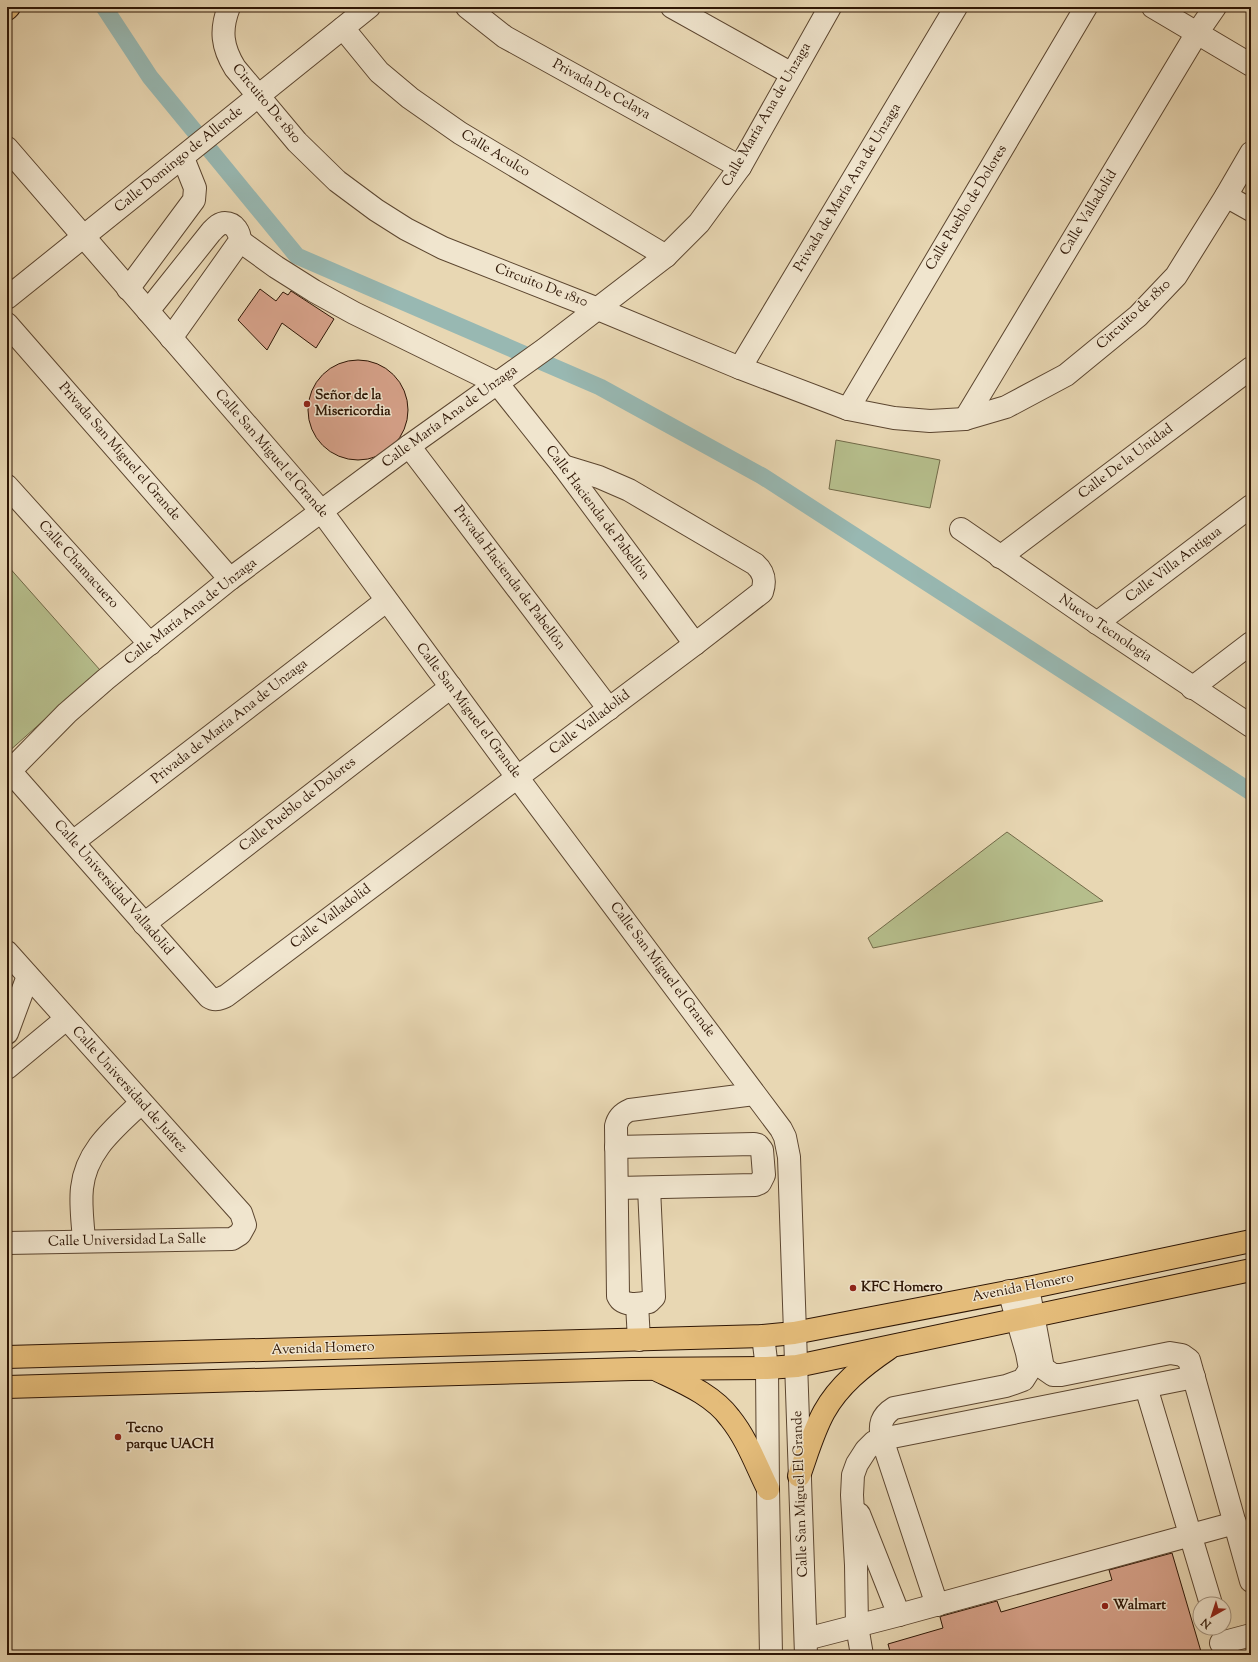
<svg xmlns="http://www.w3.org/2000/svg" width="1258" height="1662" font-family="'Sorts Mill Goudy',serif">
  <rect width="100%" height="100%" fill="#e8d7b3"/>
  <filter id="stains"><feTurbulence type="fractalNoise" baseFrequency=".005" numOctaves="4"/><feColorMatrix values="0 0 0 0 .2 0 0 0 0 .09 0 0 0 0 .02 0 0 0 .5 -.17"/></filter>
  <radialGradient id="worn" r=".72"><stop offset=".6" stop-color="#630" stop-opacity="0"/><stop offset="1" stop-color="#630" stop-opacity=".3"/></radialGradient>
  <g fill="#b6be8c" stroke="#726a48">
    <polygon points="836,440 940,460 930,508 829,489"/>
    <polygon points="7,565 100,670 7,753"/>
    <polygon points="1007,832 1103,901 873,948 868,938"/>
  </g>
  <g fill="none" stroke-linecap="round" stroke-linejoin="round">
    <polyline stroke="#98b8b2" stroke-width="17" points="104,7 150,77 297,256 600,387 762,476 1251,792"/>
  </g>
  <g fill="#d6a189" stroke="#2e1605">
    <polygon points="260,289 276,301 283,292 288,295 291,291 334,319 316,348 282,323 267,350 238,320"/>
    <circle cx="358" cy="410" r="50"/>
    <polygon points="1172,1553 1202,1655 891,1655 888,1644 943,1628 940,1617 942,1616 997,1601 1001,1612 1112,1580 1109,1570"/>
  </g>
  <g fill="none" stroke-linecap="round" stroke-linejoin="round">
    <defs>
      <g id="minor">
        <path d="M229,7C220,30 222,47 235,68L297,142L337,181L376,210L406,229L443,248L598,309L740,368L848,409L894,418L930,421L965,419L1006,407L1066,375L1138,316L1176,276L1226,196L1251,153"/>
        <polyline points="467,7 505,37 740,167"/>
        <polyline points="672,7 792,74"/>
        <polyline points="1153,7 1251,65"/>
        <polyline points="343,28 379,72 410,98 460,133 666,256"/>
        <polyline points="7,148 322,512 517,777 781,1129 785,1137 789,1157 806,1655"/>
        <polyline points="1226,196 1251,210"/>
        <polyline points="240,241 276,267 314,291 354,313 497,383 563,466 695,644"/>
        <polyline points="128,289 194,200 195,188 183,158"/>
        <polyline points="7,298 369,7"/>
        <path d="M148,311L211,232C215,228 219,223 225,223C235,223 240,233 240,241L171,338"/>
        <polyline points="7,324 230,579"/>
        <polyline points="740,368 956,7"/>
        <polyline points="848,409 1086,7"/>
        <polyline points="965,419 1197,33 1215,7"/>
        <polyline points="409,446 609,709"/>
        <polyline points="7,486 150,644"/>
        <polyline points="961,529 1097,623 1251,726"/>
        <polyline points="1000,557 1251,368"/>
        <polyline points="1097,623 1251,506"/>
        <polyline points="1192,688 1251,643"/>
        <path d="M10,771L209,997C215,1001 219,999 226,996L695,644L762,592C766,580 764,572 755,564L629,490L599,477L563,466"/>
        <polyline points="7,774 67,713 106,679 230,579 409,446 545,349 666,256 699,223 740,167 830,7"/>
        <polyline points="73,842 386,601"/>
        <polyline points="144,924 451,687"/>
        <polyline points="7,952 241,1213 245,1225 240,1234 232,1239 7,1243"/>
        <polyline points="7,1033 28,976"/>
        <polyline points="7,1068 66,1019"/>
        <polyline points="616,1147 754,1144 758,1145 762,1150 764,1175 760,1183 755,1185 617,1188"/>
        <path d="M649,1188L654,1297L649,1302C640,1304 623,1307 618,1296L616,1126C618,1117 623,1113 630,1110L754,1094"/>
        <path d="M84,1241C83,1224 80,1205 82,1188C86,1150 115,1128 141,1103"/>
        <polyline points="1028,1288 1043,1368 1053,1375 1061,1375 1170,1353 1182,1355 1189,1360 1251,1581"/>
        <polyline points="637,1304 639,1340"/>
        <polyline points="763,1336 767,1368 768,1489 771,1655"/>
        <polyline points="1146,1387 1211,1604"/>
        <polyline points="859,1514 899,1615"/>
        <path d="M937,1605L882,1439C879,1425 881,1416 894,1408L1006,1386L1023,1380L1030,1369L1027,1353L1009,1291"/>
        <polyline points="806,1639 899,1615 1235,1523"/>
        <polyline points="1221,1643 1251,1635"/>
        <polyline points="862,1655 857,1626 856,1565 852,1495 853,1475 857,1464 866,1450 874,1442 882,1439 1194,1377"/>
      </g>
      <g id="major">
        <polyline points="7,9 9,7"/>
        <polyline points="7,1357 763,1336 794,1333 1028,1288 1251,1241"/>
        <path d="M659,1371C684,1383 713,1395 730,1418C747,1439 756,1465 768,1489"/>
        <polyline points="7,1387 632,1369 767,1368 797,1366 1251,1270"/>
        <path d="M799,1476C807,1454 813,1432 824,1412C839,1385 863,1366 888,1349"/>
      </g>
    </defs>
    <use href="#minor" stroke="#5c4630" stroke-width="24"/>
    <use href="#major" stroke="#2e1605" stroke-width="24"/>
    <use href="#minor" stroke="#f0e5ce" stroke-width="22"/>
    <use href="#major" stroke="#e4bc7a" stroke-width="22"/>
  </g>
  <g fill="#8f2418" stroke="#f0e5ce" stroke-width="1.5">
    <circle cx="307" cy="404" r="4"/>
    <circle cx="853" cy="1288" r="4"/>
    <circle cx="118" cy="1437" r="4"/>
    <circle cx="1105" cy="1606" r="4"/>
  </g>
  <g text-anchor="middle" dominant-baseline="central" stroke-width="3" stroke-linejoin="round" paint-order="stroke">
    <g font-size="14" fill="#2e1605" stroke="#f0e5ce">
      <text transform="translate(601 90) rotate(29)">Privada De Celaya</text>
      <text transform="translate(266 104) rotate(50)">Circuito De 1810</text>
      <text transform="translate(767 115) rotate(-60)">Calle María Ana de Unzaga</text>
      <text transform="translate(495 154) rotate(31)">Calle Aculco</text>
      <text transform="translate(179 160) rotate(-39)">Calle Domingo de Allende</text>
      <text transform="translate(848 188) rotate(-59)">Privada de María Ana de Unzaga</text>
      <text transform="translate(967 208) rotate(-59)">Calle Pueblo de Dolores</text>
      <text transform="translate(1089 213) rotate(-59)">Calle Valladolid</text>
      <text transform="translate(541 286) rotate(21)">Circuito De 1810</text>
      <text transform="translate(1134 315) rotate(-43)">Circuito de 1810</text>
      <text transform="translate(450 417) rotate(-36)">Calle María Ana de Unzaga</text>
      <text transform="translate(119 452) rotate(49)">Privada San Miguel el Grande</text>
      <text transform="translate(271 454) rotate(49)">Calle San Miguel el Grande</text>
      <text transform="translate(1126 462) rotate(-37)">Calle De la Unidad</text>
      <text transform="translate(597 513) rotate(53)">Calle Hacienda de Pabellón</text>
      <text transform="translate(78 565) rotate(48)">Calle Chamacuero</text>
      <text transform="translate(1174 565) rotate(-37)">Calle Villa Antigua</text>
      <text transform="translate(509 578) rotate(53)">Privada Hacienda de Pabellón</text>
      <text transform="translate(191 612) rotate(-38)">Calle María Ana de Unzaga</text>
      <text transform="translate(1105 629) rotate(34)">Nuevo Tecnologia</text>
      <text transform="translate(468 711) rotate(53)">Calle San Miguel el Grande</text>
      <text transform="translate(230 722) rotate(-38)">Privada de María Ana de Unzaga</text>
      <text transform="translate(590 723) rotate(-37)">Calle Valladolid</text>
      <text transform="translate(298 805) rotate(-38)">Calle Pueblo de Dolores</text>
      <text transform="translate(113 888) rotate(49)">Calle Universidad Valladolid</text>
      <text transform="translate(331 917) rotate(-37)">Calle Valladolid</text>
      <text transform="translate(662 970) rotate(53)">Calle San Miguel el Grande</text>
      <text transform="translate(129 1090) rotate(48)">Calle Universidad de Juárez</text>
      <text transform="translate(127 1241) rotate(-1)">Calle Universidad La Salle</text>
      <text transform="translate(1023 1288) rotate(-11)">Avenida Homero</text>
      <text transform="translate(323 1349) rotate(-2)">Avenida Homero</text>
      <text transform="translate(801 1494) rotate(-92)">Calle San Miguel El Grande</text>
    </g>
    <g font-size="14" font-weight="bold" fill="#2e1605" stroke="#f0e5ce" text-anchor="start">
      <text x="315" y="396">Señor de la<tspan x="315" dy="16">Misericordia</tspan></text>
      <text x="861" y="1288">KFC Homero</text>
      <text x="126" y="1429">Tecno<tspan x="126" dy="16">parque UACH</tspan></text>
      <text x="1113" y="1606">Walmart</text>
    </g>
  </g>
  <rect width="1258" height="1662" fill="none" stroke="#e8d7b3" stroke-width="24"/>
  <rect x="8" y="8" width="1242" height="1646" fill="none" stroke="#2e1605" stroke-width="2"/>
  <rect x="12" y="12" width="1234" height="1638" fill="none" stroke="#2e1605"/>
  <g transform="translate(1212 1616) rotate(219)"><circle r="19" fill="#f0e5ce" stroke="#a2927e"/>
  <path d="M0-3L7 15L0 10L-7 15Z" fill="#8f2418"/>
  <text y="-6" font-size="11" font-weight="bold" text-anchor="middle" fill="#2e1605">N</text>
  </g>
  <rect width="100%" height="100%" filter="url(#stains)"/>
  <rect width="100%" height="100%" fill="url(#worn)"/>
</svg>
